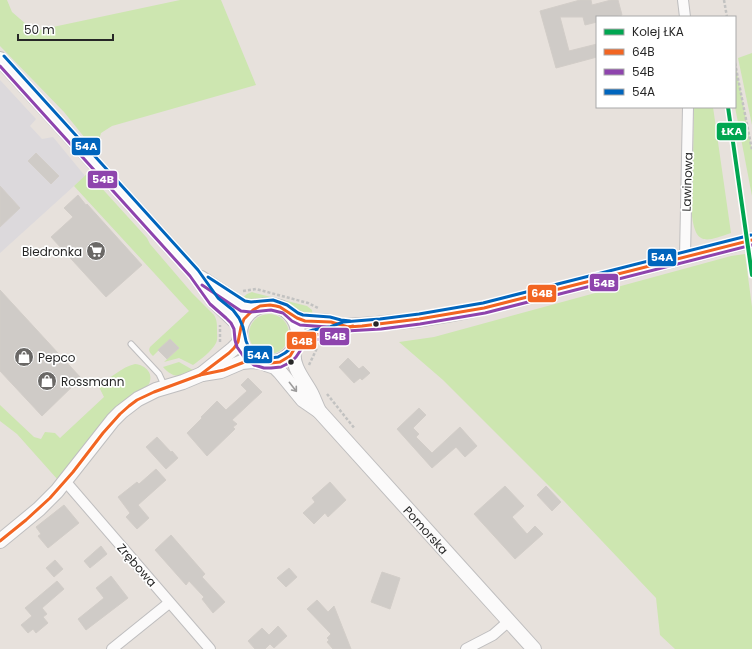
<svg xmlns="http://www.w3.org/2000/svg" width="752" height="649" font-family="Poppins,sans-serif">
  <rect width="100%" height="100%" fill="#e7e1dc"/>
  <polygon fill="#dcd9dc" points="0,80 36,119 30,126 42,139 53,137 85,176 0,253"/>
  <g fill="#cde6b0">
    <polygon points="0,0 7,0 12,12 34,31 180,0 221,0 256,85 112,126 101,133 98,143 89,143 64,112 0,46"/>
    <polygon points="752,53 752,125 738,58"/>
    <polygon points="735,63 752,150 752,196 735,107"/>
    <path d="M694,107H713L731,233C707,241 696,247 692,216Z"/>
    <path d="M88,173L147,238L150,244L192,293L214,315C217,320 217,324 217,330C217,335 218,339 216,343C212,351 200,360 193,365L179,358L164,362L179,348L170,339L153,356C150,353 148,351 150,347L189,311L74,186Z"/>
    <polygon points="745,254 752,307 752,649 675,649 660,635 656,598 564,501 443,380 399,342 434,337 731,256"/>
    <path d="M252,292L255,293L307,306L312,310L313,317C300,316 291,304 279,300C274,299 268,299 263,300C261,300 259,301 257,301C252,302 246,300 241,299L247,294Z"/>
    <circle cx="269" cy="334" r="20"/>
    <path d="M179,362L193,370C179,377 174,379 163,367Z"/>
    <path d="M135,364C146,365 154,374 149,384L58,480L17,434L0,421V405L34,437L41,439L45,432L55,433L60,438L104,397L99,387V386C110,378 122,367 135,364Z"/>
  </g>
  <g fill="#cfcbc7" stroke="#d2cdc8">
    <polygon points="580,0 591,0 592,5 611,0 618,0 622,15 614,17 597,17 597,22 585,25 583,17 560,17 569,51 597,44 597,57 556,68 540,11"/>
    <polygon points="36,153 59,176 51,184 28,161"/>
    <polygon points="0,186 20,208 0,227"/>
    <polygon points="78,195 86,205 87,204 142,265 106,297 51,237 73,217 64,208"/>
    <polygon points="0,290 81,378 42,416 0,371"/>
    <polygon points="170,339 179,348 167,359 158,350"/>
    <polygon points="348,358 359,369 363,366 370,373 362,380 360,378 354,383 339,367"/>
    <polygon points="248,378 262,392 232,420 237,424 233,427 235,429 207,456 187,433 202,418 201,417 217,401 226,410 247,391 241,385"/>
    <polygon points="419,408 426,415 413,428 419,434 416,437 432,453 460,427 477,446 465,457 456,447 432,468 397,429"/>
    <polygon points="157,437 171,452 172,451 178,458 166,469 146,447"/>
    <polygon points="156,469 166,480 138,505 149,518 137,529 126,517 130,513 118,497 137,482 139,484"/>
    <polygon points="330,482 346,500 328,517 325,513 314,524 303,513 315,502 312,498"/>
    <polygon points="505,486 524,506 512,517 527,534 535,526 543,534 515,559 474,514"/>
    <polygon points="546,486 561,502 552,511 537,495"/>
    <polygon points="64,505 79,523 48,548 38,536 41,534 36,527"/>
    <polygon points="171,535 205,574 202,577 225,602 213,613 202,599 204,597 189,581 186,585 155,550"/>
    <polygon points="101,546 107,554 90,568 84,561"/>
    <polygon points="55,560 63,569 54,577 46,568"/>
    <polygon points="289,568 297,577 286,587 277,578"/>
    <polygon points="382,572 400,578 390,609 371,602"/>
    <polygon points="111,576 128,598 86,630 78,619 104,598 96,588"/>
    <polygon points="57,581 64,589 42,608 47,614 43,617 48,623 36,633 33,629 28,633 21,625 32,616 25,608"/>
    <polygon points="317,600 328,612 334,606 351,649 333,649 327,642 329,640 327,638 331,634 307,609"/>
    <polygon points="278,626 287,636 274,648 270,644 265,649 255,649 248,641 262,628 269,635"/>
  </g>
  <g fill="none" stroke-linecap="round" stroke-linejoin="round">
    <defs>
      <polyline id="lane" points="131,344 159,374 165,387"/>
      <g id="street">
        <polyline points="683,0 685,17"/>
        <polyline points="685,257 688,107"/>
        <polyline points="65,481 210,649"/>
        <polyline points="112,649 169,603"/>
        <polyline points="466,649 493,635 509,621"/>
      </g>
      <g id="secondary">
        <polyline points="0,59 194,273 214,301 237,323 240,331"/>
        <polyline points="201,278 243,306 251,307 259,306"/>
        <circle cx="269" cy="334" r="29"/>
        <path d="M291,314C305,325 314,319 330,322C335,323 340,326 346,326"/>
        <polyline points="297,344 304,338 308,337 331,332 346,326 376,324 416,320 452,314 484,308 752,240"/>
        <path id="s1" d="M294,350C291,366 304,380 311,393C314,399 316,405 319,411L534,649"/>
        <polyline points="266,364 275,367 280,372 303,400 319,411"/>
        <polyline points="202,374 233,349 238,344 240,338"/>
        <polyline points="0,541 39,509 57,491 113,420 121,412 138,399 156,390 183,382 202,374 221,371 242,362 252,361 260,362"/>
      </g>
    </defs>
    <use href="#lane" stroke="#bfbebf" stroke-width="7"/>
    <use href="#street" stroke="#bfbebf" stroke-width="12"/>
    <use href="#secondary" stroke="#bfbebf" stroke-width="16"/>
    <g stroke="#c2c2c1" stroke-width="2.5" stroke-dasharray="3 2" stroke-linecap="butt">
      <polyline points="724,0 727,17"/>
      <polyline points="735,63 752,150"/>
      <polyline points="243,291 256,289 308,303 318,308"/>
      <polyline points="220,342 220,325"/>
      <polyline points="309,365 317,348"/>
      <polyline points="327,394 355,429"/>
    </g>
    <use href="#lane" stroke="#fbfafa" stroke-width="5"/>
    <use href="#street" stroke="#fbfafa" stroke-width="10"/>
    <use href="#secondary" stroke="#fbfafa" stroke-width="14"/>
    <defs>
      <g id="bus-1">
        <polyline points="200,375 224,370 247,361 255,361 271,363 280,362 290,356 298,343 308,337 353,326"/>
        <polyline points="0,541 26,520 50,498 73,472 103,433 120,414 129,406 137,400 154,392 200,375 229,353 234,348 238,342 241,327 244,319 253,310 260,306 270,305 276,306 280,307 297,318 305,321 331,322 348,327 362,326 419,319 484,308 752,240"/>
      </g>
      <g id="bus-2">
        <polyline points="0,66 190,276 210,304 226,318 231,323 234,329 235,340 237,347 244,357 254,365 264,368 271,368 281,367 291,362 296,357 304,345 307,343 315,340 333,337 346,331 381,329 420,324 485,313 752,245"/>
        <polyline points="202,285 241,311 251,312 271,310 283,313 292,321 300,325 328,327 339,330 350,331"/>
      </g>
      <g id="bus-3">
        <polyline points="4,56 198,270 218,298 233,310 239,318 243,327 246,341 249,348 253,352 258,355 270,358 278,357 285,353 290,349 296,339 302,334 313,330 330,327 343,322 380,319 419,314 483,303 751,235"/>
        <polyline points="208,277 245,301 251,302 273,300 287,305 298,313 303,315 330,317 341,320 350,321"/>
      </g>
    </defs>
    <use href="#bus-1" stroke="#fff" stroke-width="6"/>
    <use href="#bus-2" stroke="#fff" stroke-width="6"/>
    <use href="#bus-3" stroke="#fff" stroke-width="6"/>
    <use href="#bus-1" stroke="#f26522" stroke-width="3"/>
    <use href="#bus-2" stroke="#8e44ad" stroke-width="3"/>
    <use href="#bus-3" stroke="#0065bd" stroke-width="3"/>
    <defs>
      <polyline id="rail-1" points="728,107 752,275"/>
    </defs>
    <use href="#rail-1" stroke="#fff" stroke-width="7"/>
    <use href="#rail-1" stroke="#00a651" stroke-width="4"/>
  </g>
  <defs><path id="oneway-shaft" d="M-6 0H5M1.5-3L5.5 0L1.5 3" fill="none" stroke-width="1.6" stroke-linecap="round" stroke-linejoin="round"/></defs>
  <use stroke="#9c9b9b" href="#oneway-shaft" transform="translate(293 387) rotate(52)"/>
  <defs>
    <symbol id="supermarket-disc" viewBox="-11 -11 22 22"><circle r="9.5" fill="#6a6866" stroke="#fff"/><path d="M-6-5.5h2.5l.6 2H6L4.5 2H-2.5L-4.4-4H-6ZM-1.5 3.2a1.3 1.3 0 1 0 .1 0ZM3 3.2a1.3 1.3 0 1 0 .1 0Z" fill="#fff"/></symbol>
    <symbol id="shop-disc" viewBox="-11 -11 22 22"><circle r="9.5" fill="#6a6866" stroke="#fff"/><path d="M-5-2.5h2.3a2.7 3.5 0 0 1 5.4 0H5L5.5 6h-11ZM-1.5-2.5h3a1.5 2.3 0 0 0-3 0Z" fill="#fff"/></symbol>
  </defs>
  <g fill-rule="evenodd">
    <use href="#supermarket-disc" x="85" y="240" width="22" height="22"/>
    <use href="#shop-disc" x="13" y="346" width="22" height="22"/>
    <use href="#shop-disc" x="36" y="370" width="22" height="22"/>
  </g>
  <g fill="#272727" stroke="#fff" stroke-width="1.5">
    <circle cx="376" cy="324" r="3.5"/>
    <circle cx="291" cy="362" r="3.5"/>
  </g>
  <g text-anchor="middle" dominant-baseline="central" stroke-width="3.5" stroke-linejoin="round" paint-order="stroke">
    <g font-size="12" fill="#272727" stroke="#fff">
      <text transform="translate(687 182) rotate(-88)">Lawinowa</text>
      <text stroke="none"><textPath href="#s1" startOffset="227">Pomorska</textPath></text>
      <text transform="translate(137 565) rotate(49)">Zrębowa</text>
    </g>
    <g font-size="12" fill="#272727" stroke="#fff" text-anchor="start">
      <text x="82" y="251" text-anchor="end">Biedronka</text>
      <text x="38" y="357">Pepco</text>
      <text x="61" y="381">Rossmann</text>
    </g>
  </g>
  <g stroke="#fff" stroke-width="1.5">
    <rect x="716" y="122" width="31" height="19" rx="4" fill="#00a651"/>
    <rect x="71" y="137" width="30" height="19" rx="4" fill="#0065bd"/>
    <rect x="87" y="170" width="31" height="19" rx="4" fill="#8e44ad"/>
    <rect x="647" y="248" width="30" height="19" rx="4" fill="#0065bd"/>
    <rect x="589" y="273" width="30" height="19" rx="4" fill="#8e44ad"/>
    <rect x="527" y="284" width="30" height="19" rx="4" fill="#f26522"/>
    <rect x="319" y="327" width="31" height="19" rx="4" fill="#8e44ad"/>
    <rect x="286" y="331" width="31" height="19" rx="4" fill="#f26522"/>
    <rect x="243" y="345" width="30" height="19" rx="4" fill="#0065bd"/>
  </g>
  <g font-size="11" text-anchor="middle" font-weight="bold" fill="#fff">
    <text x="732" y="135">ŁKA</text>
    <text x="86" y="150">54A</text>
    <text x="103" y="183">54B</text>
    <text x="662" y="261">54A</text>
    <text x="604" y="287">54B</text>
    <text x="542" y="297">64B</text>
    <text x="335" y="340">54B</text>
    <text x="302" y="345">64B</text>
    <text x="258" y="359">54A</text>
  </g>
  <rect x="596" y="16" width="140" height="92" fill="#ffffff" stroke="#a9a9a9"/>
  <rect x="604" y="29" width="20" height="6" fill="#00a651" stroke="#a9a9a9"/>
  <text x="632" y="36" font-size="12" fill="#272727">Kolej ŁKA</text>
  <rect x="604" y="49" width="20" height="6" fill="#f26522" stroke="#a9a9a9"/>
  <text x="632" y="56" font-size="12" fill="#272727">64B</text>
  <rect x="604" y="69" width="20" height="6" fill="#8e44ad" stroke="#a9a9a9"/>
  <text x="632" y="76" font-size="12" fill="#272727">54B</text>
  <rect x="604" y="89" width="20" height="6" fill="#0065bd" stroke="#a9a9a9"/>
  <text x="632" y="96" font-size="12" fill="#272727">54A</text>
  <path d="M18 34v6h95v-6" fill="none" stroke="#272727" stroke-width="2"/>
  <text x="24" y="34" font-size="12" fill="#272727" stroke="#ffffff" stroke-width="3" paint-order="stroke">50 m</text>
</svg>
